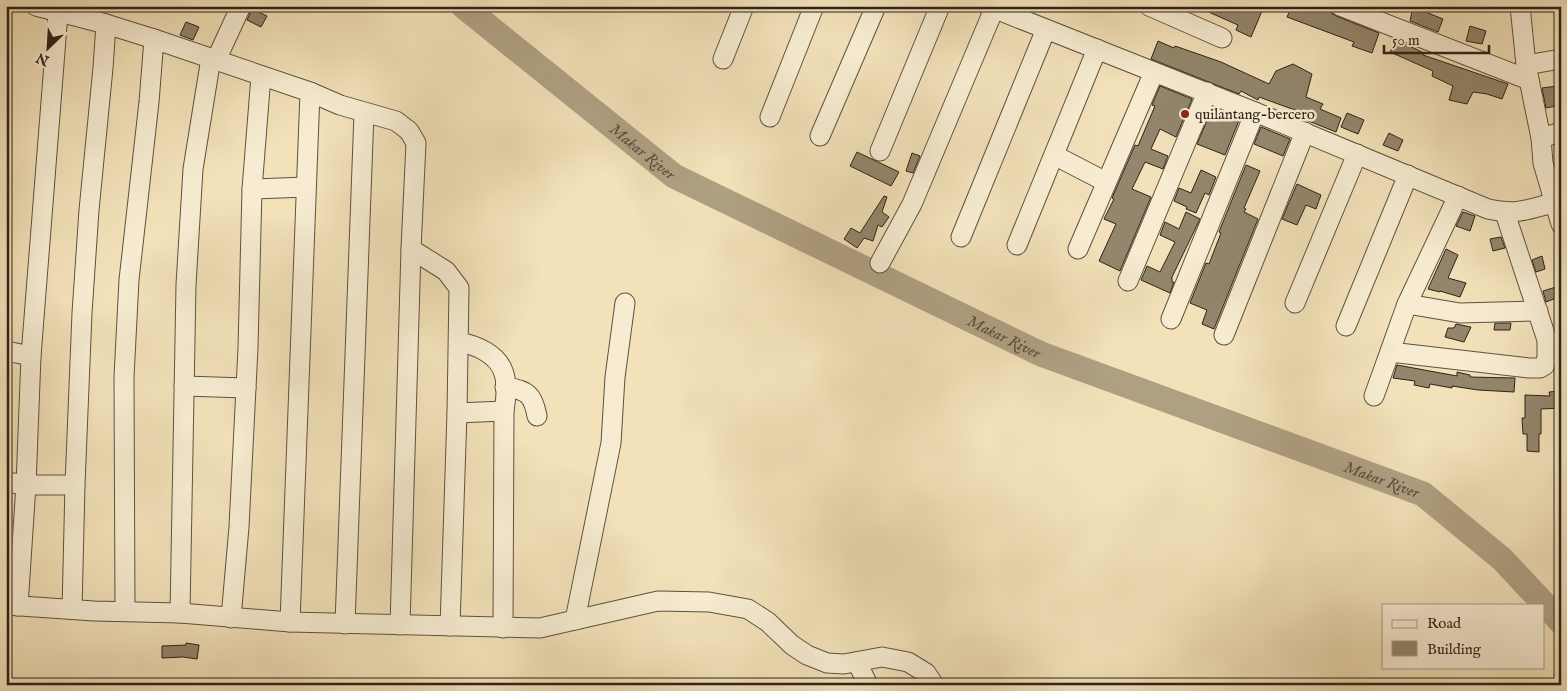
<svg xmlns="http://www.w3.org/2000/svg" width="1567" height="691" font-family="'IM FELL English',serif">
	<rect width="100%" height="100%" fill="#f2e1b9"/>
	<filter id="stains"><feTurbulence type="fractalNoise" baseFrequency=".004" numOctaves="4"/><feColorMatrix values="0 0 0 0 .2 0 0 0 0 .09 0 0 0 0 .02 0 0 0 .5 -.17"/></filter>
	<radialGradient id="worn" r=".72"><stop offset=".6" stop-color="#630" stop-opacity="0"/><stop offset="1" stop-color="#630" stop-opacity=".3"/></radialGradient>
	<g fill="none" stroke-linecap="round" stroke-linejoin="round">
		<path stroke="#afa082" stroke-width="25" id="s1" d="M463 6 674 176 1041 354 1423 494 1502 559 1561 622"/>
	</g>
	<g fill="#93866c" stroke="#2d2318">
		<path d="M1195 6H1251L1262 11 1251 37 1236 30 1238 25Z"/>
		<path d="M1292 6H1329L1331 13 1336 16 1379 33 1372 53 1352 46 1354 42 1287 17Z"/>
		<path d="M1413 7 1443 19 1438 32 1410 21Z"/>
		<path d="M252 9 267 16 261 27 247 20Z"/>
		<path d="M186 22 199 27 193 40 180 35Z"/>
		<path d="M1470 26 1486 31 1482 44 1466 41Z"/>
		<path d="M1397 40 1424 53 1423 55 1508 84 1502 99 1487 94 1473 92 1467 104 1449 100 1453 86 1432 76 1433 71 1390 52Z"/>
		<path d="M1158 41 1174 48 1175 46 1221 62 1269 84 1276 71 1293 64 1312 74 1306 97 1323 104 1320 109 1341 118 1336 132 1301 118 1303 113 1259 97 1258 100 1241 91 1239 94 1151 59Z"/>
		<path d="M1160 86 1192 99 1176 137 1160 129 1151 149 1168 156 1163 169 1145 162 1132 189 1151 197 1120 271 1099 261 1116 224 1104 219 1114 199 1112 198 1135 145 1138 146 1155 106 1152 105Z"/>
		<path d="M1558 86 1561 105 1546 108 1542 88Z"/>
		<path d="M1212 109 1224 116 1225 112 1240 118 1225 155 1197 144Z"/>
		<path d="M1347 113 1364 120 1358 134 1341 127Z"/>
		<path d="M1261 127 1290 139 1283 156 1254 144Z"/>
		<path d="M1389 133 1403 140 1398 151 1383 145Z"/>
		<path d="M857 152 899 172 891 186 850 166Z"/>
		<path d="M912 153 920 156 913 173 906 171Z"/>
		<path d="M1246 165 1260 171 1244 208 1246 209 1244 212 1258 219 1214 329 1202 324 1207 310 1190 303 1206 263 1209 264 1221 233 1219 232Z"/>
		<path d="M1201 170 1216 177 1209 195 1205 193 1196 213 1186 209 1187 207 1174 201 1179 188 1191 193Z"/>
		<path d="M1297 184 1321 195 1316 209 1306 205 1297 225 1282 219Z"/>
		<path d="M884 196 887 197 882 212 889 217 882 227 878 225 873 241 864 238 857 248 844 239 851 228 860 233Z"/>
		<path d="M1186 212 1200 219 1172 277V282H1174L1170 293 1141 280 1147 266 1160 272 1175 242 1160 235 1165 222 1179 229Z"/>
		<path d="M1463 212 1475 216 1470 231 1456 226Z"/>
		<path d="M1501 237 1505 248 1493 251 1490 239Z"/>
		<path d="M1446 249 1458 255 1448 278 1466 283 1460 297 1440 291V292L1428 289Z"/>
		<path d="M1542 256 1545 269 1536 272 1532 260Z"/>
		<path d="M1556 287 1559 297 1546 302 1543 291Z"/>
		<path d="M1495 323H1511L1510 330H1494Z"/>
		<path d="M1456 324 1471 327 1464 342 1445 337 1448 328H1454Z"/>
		<path d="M1397 365 1457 376V372L1470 375V377L1515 378 1514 392 1478 390 1452 386V388L1430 384 1429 388 1414 385 1415 381 1393 378Z"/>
		<path d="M1561 391V408L1541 409V434H1539V452L1527 451V434H1523L1522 418H1525V395L1550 396 1549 392Z"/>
		<path d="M186 643 199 645 197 659 183 657 162 658V646L186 645Z"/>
	</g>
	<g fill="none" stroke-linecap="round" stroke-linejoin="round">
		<g stroke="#5e5240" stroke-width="21">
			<g id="minor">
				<path d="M36 6 106 24 154 39 310 92 340 105 396 121 409 131 416 143 411 249 446 271 459 288 457 413 504 411 503 628"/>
				<path d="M988 6 1255 112 1488 209C1520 216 1530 208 1561 201"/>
				<path d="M1149 6 1222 38"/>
				<path d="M1340 6 1529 80"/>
				<path d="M1520 6 1526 65 1541 138 1543 163 1561 224"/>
				<path d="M723 59 744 6"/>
				<path d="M216 60 241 6"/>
				<path d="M1526 65 1561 59"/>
				<path d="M770 117 814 6"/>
				<path d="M820 136 876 6"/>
				<path d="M1541 138 1561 132"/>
				<path d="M880 151 940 6"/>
				<path d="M1054 155 1106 182"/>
				<path d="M252 189 306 187"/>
				<path d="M961 237 1046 29"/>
				<path d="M1017 245 1097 49"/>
				<path d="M1078 249 1154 72"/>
				<path d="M880 263 912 204 994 9"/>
				<path d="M1128 281 1207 92"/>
				<path d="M1295 303 1357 154"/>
				<path d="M1407 304 1460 313 1538 311"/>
				<path d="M1171 319 1255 112"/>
				<path d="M1346 326 1408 175"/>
				<path d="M1224 335 1305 132"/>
				<path d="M459 342C476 345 497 354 503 371 508 383 506 399 504 411"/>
				<path d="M6 351 31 356"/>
				<path d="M1390 352 1529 368H1540L1545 365 1547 357V340L1505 213"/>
				<path d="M184 386 246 388"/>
				<path d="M505 387C527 390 533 394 537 416"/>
				<path d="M1374 396 1407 304 1458 196"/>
				<path d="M6 482 26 485H75"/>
				<path d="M6 605 94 611 180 613 290 622 540 628 658 601 709 602 748 609 768 622 792 645 807 655 827 663 844 664 882 657 908 662 926 673 934 685"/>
				<path d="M18 606 26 485 31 356 58 13"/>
				<path d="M72 609 75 485 82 313 89 210 103 68 106 24"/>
				<path d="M125 610 124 377 129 280 149 102 154 39"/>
				<path d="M180 613 186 285 193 169 211 58"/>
				<path d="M231 618 239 527 248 348 252 189 261 76"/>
				<path d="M575 620 611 443 615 377 625 303"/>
				<path d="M290 622 310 92"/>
				<path d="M345 624 364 113"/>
				<path d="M400 625 411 249"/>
				<path d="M450 626 457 413"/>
				<path d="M857 662 868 685"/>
			</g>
		</g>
		<use href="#minor" stroke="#f7ecd2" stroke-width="19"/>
	</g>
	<circle fill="#8f2418" stroke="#f7ecd2" stroke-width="2" cx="1185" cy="114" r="5"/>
	<g text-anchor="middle" stroke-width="5" stroke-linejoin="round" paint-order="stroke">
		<g font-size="15" fill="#2d2318" stroke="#f7ecd2" text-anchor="start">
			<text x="1195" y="119">quilantang-bercero</text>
		</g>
		<g font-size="16" font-style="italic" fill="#5a4f3d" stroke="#f7ecd2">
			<text dy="6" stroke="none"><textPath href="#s1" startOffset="231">Makar River</textPath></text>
			<text dy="6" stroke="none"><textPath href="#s1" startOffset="638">Makar River</textPath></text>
			<text dy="6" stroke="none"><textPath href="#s1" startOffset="1042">Makar River</textPath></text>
		</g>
	</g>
	<rect width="1567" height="691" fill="none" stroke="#f2e1b9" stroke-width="25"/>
	<rect x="8" y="8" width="1552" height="676" fill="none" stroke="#2d2318" stroke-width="2.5"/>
	<rect x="12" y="12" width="1542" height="666" fill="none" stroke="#2d2318"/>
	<rect x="1382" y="604" width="162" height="65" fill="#f7ecd2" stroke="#a69c88"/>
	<rect x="1392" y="620" width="25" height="8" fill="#f7ecd2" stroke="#a69c88"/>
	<text x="1427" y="628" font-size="15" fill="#2d2318">Road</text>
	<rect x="1392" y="641" width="25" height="15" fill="#93866c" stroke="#a69c88"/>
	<text x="1427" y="654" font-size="15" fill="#2d2318">Building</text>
	<g transform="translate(48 48) rotate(205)" stroke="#f7ecd2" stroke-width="4" paint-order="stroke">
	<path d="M0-4L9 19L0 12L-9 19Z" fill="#2d2318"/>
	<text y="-8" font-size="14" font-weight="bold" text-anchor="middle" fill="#2d2318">N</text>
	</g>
	<path d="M1384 45v8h105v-8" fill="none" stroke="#2d2318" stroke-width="2.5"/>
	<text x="1392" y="45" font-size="15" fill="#2d2318" stroke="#f7ecd2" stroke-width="4" paint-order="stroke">50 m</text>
	<rect width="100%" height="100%" filter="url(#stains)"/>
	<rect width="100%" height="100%" fill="url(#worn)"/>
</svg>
